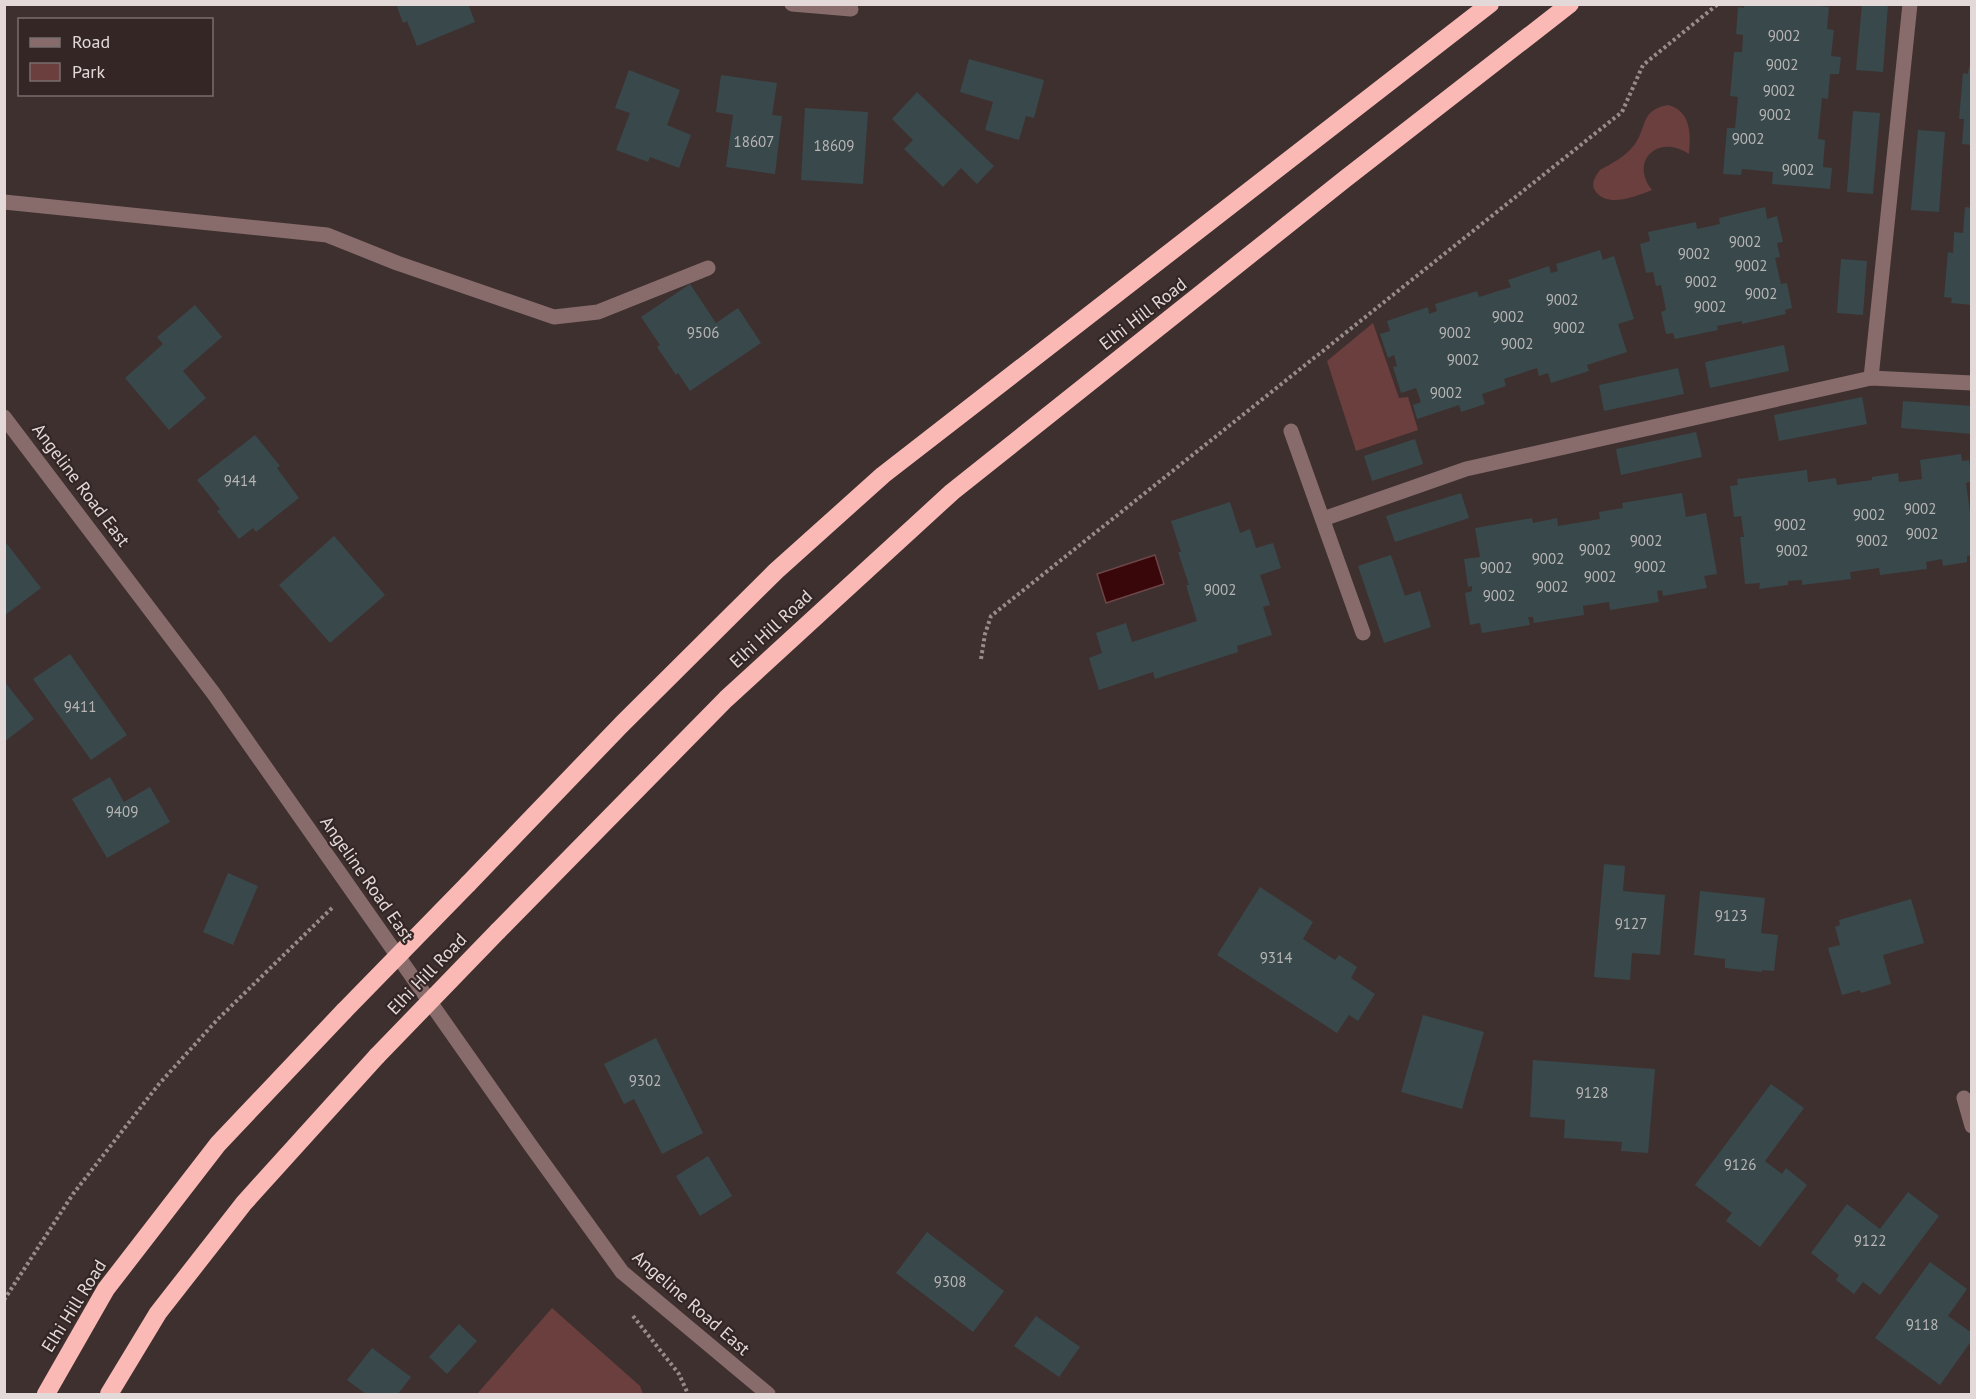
<svg xmlns="http://www.w3.org/2000/svg" width="1976" height="1399" font-family="'PT Sans',sans-serif">
	<rect width="100%" height="100%" fill="#3e302f"/>
	<g fill="#6b3f3e">
		<path d="M1668 105C1691 111 1691 134 1689 154 1658 133 1629 161 1652 190 1637 196 1608 208 1596 192 1590 185 1595 176 1600 170 1613 163 1626 156 1635 144 1647 127 1641 109 1668 105Z"/>
		<path d="M1373 323 1399 398 1408 397 1418 430 1356 451 1327 361Z"/>
		<path d="M552 1308 640 1386 643 1394H477Z"/>
	</g>
	<path fill="#39070a" stroke="#6c4648" stroke-width="1.5" d="M1155 555 1164 584 1106 603 1097 574Z"/>
	<g fill="#39484b">
		<path d="M396 4H468L475 22 417 46 407 21 403 23Z"/>
		<path d="M1744 4H1801L1829 7 1827 29 1834 30 1831 56 1841 57 1839 74H1830L1828 99 1822 98 1818 139 1825 140 1823 167 1832 168 1830 189 1772 184 1773 172 1742 169 1741 175 1723 174 1727 128H1735L1738 97 1730 96 1734 52H1742L1743 35 1736 34 1738 7 1744 8Z"/>
		<path d="M1862 4H1888L1883 72 1856 70Z"/>
		<path d="M969 59 1044 80 1034 118 1026 116 1019 140 985 130 993 102 960 92Z"/>
		<path d="M1969 67H1972V145L1962 144 1964 119H1959L1963 73 1968 74Z"/>
		<path d="M629 70 680 90 667 125 691 135 679 168 650 157 648 162 616 150 630 113 615 108Z"/>
		<path d="M721 75 777 83 772 115 782 116 775 174 726 167 733 115 716 112Z"/>
		<path d="M917 92 994 166 977 184 961 168 943 187 904 149 913 140 892 119Z"/>
		<path d="M805 108 868 112 863 184 801 180Z"/>
		<path d="M1853 111 1880 113 1873 194 1847 192Z"/>
		<path d="M1918 130 1945 132 1939 212 1911 210Z"/>
		<path d="M1765 207 1767 219 1777 216 1783 242 1777 243 1780 257 1775 258 1781 284 1787 283 1792 308 1785 310 1786 314 1742 324V321L1717 326 1718 330 1675 339 1673 333 1666 334 1661 312 1666 310 1661 285 1656 286 1653 272 1646 273 1640 244 1650 241 1648 232 1696 222 1697 229 1720 224 1719 218Z"/>
		<path d="M1965 207 1972 208V305L1951 303 1952 298 1944 297 1948 252 1953 253 1954 232 1963 233Z"/>
		<path d="M1600 250 1603 260 1614 256 1634 319 1618 324 1627 352 1587 365 1589 371 1551 383 1548 373 1539 376 1537 368 1504 379 1506 386 1482 394 1485 404 1461 412 1459 405 1417 419 1413 405 1421 402 1416 388 1401 393 1393 367 1397 366 1394 355 1388 358 1380 334 1390 331 1387 321 1428 307 1429 314 1437 311 1435 304 1477 291 1479 297 1511 287 1508 280 1549 266 1551 273 1558 271 1556 264Z"/>
		<path d="M1841 259 1867 261 1863 315 1837 313Z"/>
		<path d="M690 284 716 323 738 308 761 343 690 391 678 373 676 375 657 347 660 345 641 317Z"/>
		<path d="M195 305 222 337 183 371 206 398 169 430 125 378 163 344 157 337Z"/>
		<path d="M1784 345 1789 371 1710 388 1705 362Z"/>
		<path d="M1678 368 1684 394 1604 411 1599 385Z"/>
		<path d="M1862 397 1867 424 1779 441 1774 415Z"/>
		<path d="M1903 401 1972 406V434L1901 428Z"/>
		<path d="M1696 432 1702 457 1621 475 1616 449Z"/>
		<path d="M255 435 280 466 277 468 299 498 256 532 253 528 239 539 217 511 220 509 197 480Z"/>
		<path d="M1415 439 1423 464 1372 481 1364 456Z"/>
		<path d="M1961 454 1962 461 1969 460 1972 481 1966 483 1970 512H1972V555L1967 556V562L1943 566 1942 559 1926 562 1927 569 1880 575 1879 568 1850 572 1851 579 1802 585V580L1788 581V585L1759 589 1760 583 1745 584 1740 537H1744L1741 516 1734 517 1730 486 1738 485 1737 479 1807 470 1808 482 1836 478 1837 485 1872 480V477L1898 473 1899 482 1922 479 1920 460Z"/>
		<path d="M1461 493 1469 518 1395 542 1386 516Z"/>
		<path d="M1682 493 1686 517 1706 513 1717 574 1704 576 1707 588 1663 596 1662 590 1657 591 1659 602 1610 610 1609 602 1583 606 1584 615 1534 623 1533 617H1528L1530 625 1482 633 1480 623 1470 625 1465 593 1472 591V586L1468 587 1464 559 1480 557 1475 528 1532 518 1533 523 1557 518 1558 526 1600 519 1599 512 1623 508 1622 503Z"/>
		<path d="M1230 502 1240 533 1250 529 1256 548 1273 543 1281 568 1260 575 1270 605 1263 607 1272 635 1237 646 1238 652 1155 679 1153 672 1099 690 1089 658 1102 653 1096 633 1126 623 1132 642 1197 621 1186 585H1189L1178 552H1181L1171 521Z"/>
		<path d="M334 536 385 595 330 643 279 585Z"/>
		<path d="M7 544 41 588 4 616V545Z"/>
		<path d="M1391 555 1405 596 1420 591 1431 627 1384 643 1358 566Z"/>
		<path d="M70 654 127 735 91 760 33 679Z"/>
		<path d="M4 681 34 719 4 742Z"/>
		<path d="M110 777 124 802 150 787 170 822 107 858 72 799Z"/>
		<path d="M1604 864 1625 866 1623 891 1665 895 1660 955 1632 953 1630 980 1594 977Z"/>
		<path d="M228 873 258 886 233 945 203 932Z"/>
		<path d="M1260 887 1313 922 1303 939 1335 960 1339 955 1357 967 1351 978 1375 994 1358 1021 1349 1015 1337 1033 1217 955Z"/>
		<path d="M1700 891 1765 898 1761 933 1778 935 1774 971 1762 970V972L1725 968V959L1694 955Z"/>
		<path d="M1911 899 1924 943 1883 955 1891 984 1861 993 1860 990 1842 995 1828 948 1840 945 1835 927 1840 925 1839 920Z"/>
		<path d="M1423 1015 1484 1032 1462 1109 1401 1092Z"/>
		<path d="M656 1038 703 1133 662 1154 634 1099 624 1104 604 1064Z"/>
		<path d="M1533 1060 1655 1069 1648 1153 1621 1151 1622 1142 1564 1138 1565 1120 1530 1117Z"/>
		<path d="M1771 1084 1804 1108 1765 1161 1782 1174 1786 1168 1807 1185 1760 1247 1726 1221 1732 1213 1695 1185Z"/>
		<path d="M708 1156 732 1196 700 1216 676 1176Z"/>
		<path d="M1908 1192 1939 1216 1880 1295 1863 1282 1854 1294 1836 1280 1839 1275 1811 1253 1847 1204 1880 1229Z"/>
		<path d="M927 1232 1004 1291 973 1332 896 1273Z"/>
		<path d="M1930 1262 1967 1289 1948 1316 1972 1333V1340L1940 1385 1875 1338Z"/>
		<path d="M1036 1316 1080 1347 1059 1377 1014 1346Z"/>
		<path d="M459 1324 477 1341 447 1374 429 1357Z"/>
		<path d="M372 1348 411 1377 398 1394H366L347 1380Z"/>
	</g>
	<g fill="none" stroke-linecap="round" stroke-linejoin="round">
		<g stroke="#988c8b" stroke-width="4" stroke-dasharray="3 3" stroke-linecap="butt">
			<path d="M981 659 985 634 991 616 1622 112 1643 65 1718 4"/>
			<path d="M4 1300 73 1194 159 1084 217 1020 334 906"/>
			<path d="M633 1316 679 1374 688 1394"/>
		</g>
		<g stroke="#886c6b" stroke-width="15">
			<path d="M792 4 851 9"/>
			<path d="M4 202 327 235 397 263 554 317 598 312 708 268"/>
			<path d="M1871 378 1910 4"/>
			<path d="M4 417 214 694 531 1146 622 1272 768 1394"/>
			<path d="M1291 431 1363 633"/>
			<path d="M1323 519 1466 469 1871 378 1972 383"/>
			<path d="M1964 1098 1972 1126"/>
		</g>
		<g stroke="#fbb9b5" stroke-width="18">
			<path d="M468 884 622 724 776 571 883 475 1490 4"/>
			<path d="M498 931 726 699 952 492 1345 179 1570 4"/>
			<path d="M46 1394 106 1289 218 1144 344 1011"/>
			<path d="M109 1394 158 1313 244 1203 377 1056"/>
		</g>
		<g stroke="#fbb9b5" stroke-width="18">
			<path d="M344 1011 468 884"/>
			<path d="M377 1056 498 931"/>
		</g>
	</g>
	<g text-anchor="middle" stroke-width="4.5" stroke-linejoin="round" paint-order="stroke">
		<g font-size="15" fill="#b8b5b5">
			<text x="1784" y="41">9002</text>
			<text x="1782" y="70">9002</text>
			<text x="1779" y="96">9002</text>
			<text x="1775" y="120">9002</text>
			<text x="1748" y="144">9002</text>
			<text x="754" y="147">18607</text>
			<text x="834" y="151">18609</text>
			<text x="1798" y="175">9002</text>
			<text x="1745" y="247">9002</text>
			<text x="1694" y="259">9002</text>
			<text x="1751" y="271">9002</text>
			<text x="1701" y="287">9002</text>
			<text x="1761" y="299">9002</text>
			<text x="1562" y="305">9002</text>
			<text x="1710" y="312">9002</text>
			<text x="1508" y="322">9002</text>
			<text x="1569" y="333">9002</text>
			<text x="703" y="338">9506</text>
			<text x="1455" y="338">9002</text>
			<text x="1517" y="349">9002</text>
			<text x="1463" y="365">9002</text>
			<text x="1446" y="398">9002</text>
			<text x="240" y="486">9414</text>
			<text x="1920" y="514">9002</text>
			<text x="1869" y="520">9002</text>
			<text x="1790" y="530">9002</text>
			<text x="1922" y="539">9002</text>
			<text x="1646" y="546">9002</text>
			<text x="1872" y="546">9002</text>
			<text x="1595" y="555">9002</text>
			<text x="1792" y="556">9002</text>
			<text x="1548" y="564">9002</text>
			<text x="1650" y="572">9002</text>
			<text x="1496" y="573">9002</text>
			<text x="1600" y="582">9002</text>
			<text x="1552" y="592">9002</text>
			<text x="1220" y="595">9002</text>
			<text x="1499" y="601">9002</text>
			<text x="80" y="712">9411</text>
			<text x="122" y="817">9409</text>
			<text x="1731" y="921">9123</text>
			<text x="1631" y="929">9127</text>
			<text x="1276" y="963">9314</text>
			<text x="645" y="1086">9302</text>
			<text x="1592" y="1098">9128</text>
			<text x="1740" y="1170">9126</text>
			<text x="1870" y="1246">9122</text>
			<text x="950" y="1287">9308</text>
			<text x="1922" y="1330">9118</text>
		</g>
		<g font-size="18" fill="#e2d9d8" stroke="#332625">
			<text transform="translate(1143 314) rotate(-38)" y="6">Elhi Hill Road</text>
			<text transform="translate(81 485) rotate(53)" y="6">Angeline Road East</text>
			<text transform="translate(771 629) rotate(-43)" y="6">Elhi Hill Road</text>
			<text transform="translate(367 879) rotate(55)" y="6">Angeline Road East</text>
			<text transform="translate(427 974) rotate(-46)" y="6">Elhi Hill Road</text>
			<text transform="translate(691 1303) rotate(41)" y="6">Angeline Road East</text>
			<text transform="translate(74 1306) rotate(-58)" y="6">Elhi Hill Road</text>
		</g>
	</g>
	<rect width="1976" height="1399" fill="none" stroke="#e2d9d8" stroke-width="12"/>
	<rect x="18" y="18" width="195" height="78" fill="#332625" stroke="#796e6d" stroke-width="1.5"/>
	<rect x="30" y="38" width="30" height="9" fill="#886c6b" stroke="#796e6d" stroke-width="1.5"/>
	<text x="72" y="48" font-size="18" fill="#e2d9d8">Road</text>
	<rect x="30" y="63" width="30" height="18" fill="#6b3f3e" stroke="#796e6d" stroke-width="1.5"/>
	<text x="72" y="78" font-size="18" fill="#e2d9d8">Park</text>
</svg>
